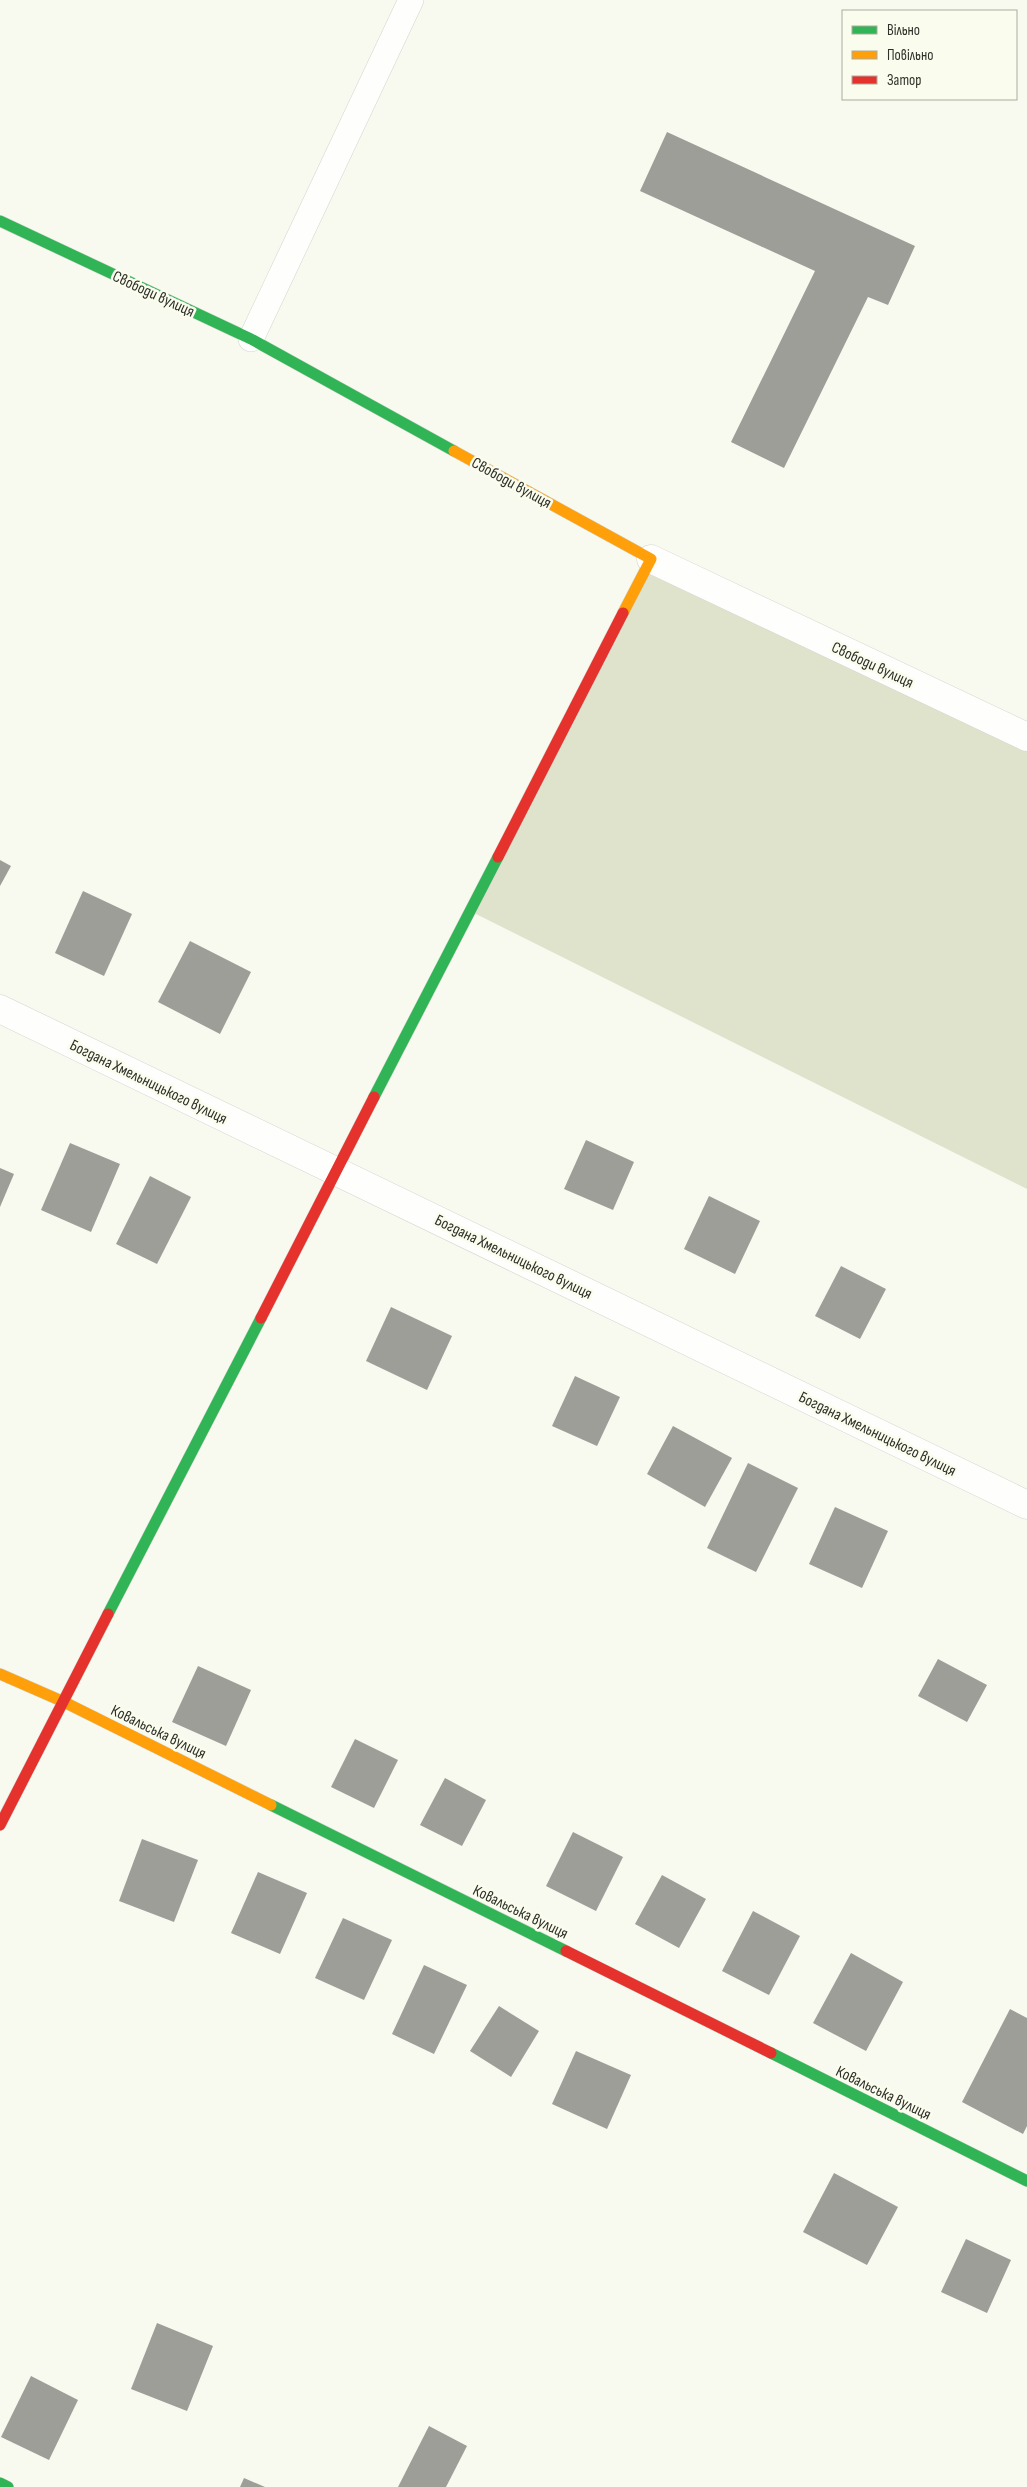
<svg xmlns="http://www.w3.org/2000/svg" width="1027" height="2487" font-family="'Sofia Sans Condensed',sans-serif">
	<rect width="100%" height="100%" fill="#f8faf0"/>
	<path fill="#dfe3cb" d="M651 559 1027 737V1189L470 911Z"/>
	<g fill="#9d9e97">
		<path d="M667 132 915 246 888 305 868 297 784 468 731 442 815 271 640 191Z"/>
		<path d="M0 860 11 866 0 886Z"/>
		<path d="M83 891 132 914 104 976 55 953Z"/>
		<path d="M190 941 251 972 220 1034 158 1002Z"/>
		<path d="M586 1140 634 1162 613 1210 564 1189Z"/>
		<path d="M70 1143 120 1164 91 1232 41 1210Z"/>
		<path d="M0 1168 14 1174 0 1207Z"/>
		<path d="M150 1176 191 1197 157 1264 116 1244Z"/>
		<path d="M709 1196 760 1221 735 1274 684 1249Z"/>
		<path d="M841 1266 886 1289 860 1339 815 1316Z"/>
		<path d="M391 1307 452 1336 427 1390 366 1361Z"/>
		<path d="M575 1376 620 1397 597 1446 552 1426Z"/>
		<path d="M673 1426 732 1458 705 1507 647 1474Z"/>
		<path d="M748 1463 798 1488 756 1572 707 1548Z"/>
		<path d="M835 1507 888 1531 862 1588 809 1564Z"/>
		<path d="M938 1659 987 1685 967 1722 918 1696Z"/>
		<path d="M198 1666 251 1690 226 1746 172 1722Z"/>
		<path d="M355 1739 398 1760 374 1808 331 1787Z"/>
		<path d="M445 1778 486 1800 462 1846 420 1825Z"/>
		<path d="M573 1832 623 1857 596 1911 546 1886Z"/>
		<path d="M142 1839 198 1860 174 1922 119 1901Z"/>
		<path d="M258 1872 307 1893 280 1954 231 1933Z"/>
		<path d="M662 1875 706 1899 679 1948 635 1924Z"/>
		<path d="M753 1911 800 1936 769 1995 722 1971Z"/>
		<path d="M343 1918 392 1940 364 2000 315 1978Z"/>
		<path d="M851 1953 903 1982 866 2051 813 2023Z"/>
		<path d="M424 1965 467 1985 434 2054 392 2034Z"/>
		<path d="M499 2006 539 2031 511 2077 470 2051Z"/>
		<path d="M1010 2009 1027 2018V2126L1023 2134 962 2102Z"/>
		<path d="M576 2051 631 2075 607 2129 552 2104Z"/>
		<path d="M834 2173 898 2207 867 2265 803 2232Z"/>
		<path d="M966 2239 1011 2260 987 2313 941 2292Z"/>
		<path d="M157 2323 213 2346 187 2411 131 2389Z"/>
		<path d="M31 2376 78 2400 49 2460 1 2437Z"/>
		<path d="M429 2426 467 2446 446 2487H398Z"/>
		<path d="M244 2478 265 2487H240Z"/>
	</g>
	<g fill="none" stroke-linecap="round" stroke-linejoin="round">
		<g stroke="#d3d5ce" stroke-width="26">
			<path id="lane" d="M251 339 411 0"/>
		</g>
		<g stroke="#d3d5ce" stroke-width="29">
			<g id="street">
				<path d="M651 559 1027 737"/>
				<path d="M0 1009 1027 1505"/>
			</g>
		</g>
		<g stroke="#d3d5ce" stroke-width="12">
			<g id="fast">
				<path d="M0 221 251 339 454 451"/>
				<path d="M374 1097 498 857"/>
				<path d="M108 1614 261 1318"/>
				<path d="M271 1805 566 1951"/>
				<path d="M771 2053 1027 2181"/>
				<path d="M0 2483 8 2487"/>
			</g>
		</g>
		<g stroke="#d3d5ce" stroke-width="12">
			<g id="slow">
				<path d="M454 451 651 559 623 613"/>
				<path d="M0 1674 64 1702 271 1805"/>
			</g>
		</g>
		<g stroke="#d3d5ce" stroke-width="12">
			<g id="jam">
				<path d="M498 857 623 613"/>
				<path d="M261 1318 374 1097"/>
				<path d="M0 1825 108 1614"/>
				<path d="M566 1951 771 2053"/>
			</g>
		</g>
		<use href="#lane" stroke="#fefefd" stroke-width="25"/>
		<use href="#street" stroke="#fefefd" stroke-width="28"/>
		<use href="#fast" stroke="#30b455" stroke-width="11"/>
		<use href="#slow" stroke="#ff9f0a" stroke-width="11"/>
		<use href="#jam" stroke="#e5322d" stroke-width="11"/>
	</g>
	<g text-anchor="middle" stroke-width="5" stroke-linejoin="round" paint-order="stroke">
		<g font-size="16" fill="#2f302a" stroke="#fafded">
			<text transform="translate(154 293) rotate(25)" y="6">Свободи вулиця</text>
			<text transform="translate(512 482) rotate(29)" y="6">Свободи вулиця</text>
			<text transform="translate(873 664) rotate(25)" y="6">Свободи вулиця</text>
			<text transform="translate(149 1081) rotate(26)" y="6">Богдана Хмельницького вулиця</text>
			<text transform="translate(514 1256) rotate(26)" y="6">Богдана Хмельницького вулиця</text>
			<text transform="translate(878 1433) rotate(26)" y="6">Богдана Хмельницького вулиця</text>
			<text transform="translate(159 1731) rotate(26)" y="6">Ковальська вулиця</text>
			<text transform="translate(521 1911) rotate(26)" y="6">Ковальська вулиця</text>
			<text transform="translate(884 2092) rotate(26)" y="6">Ковальська вулиця</text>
		</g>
	</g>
	<rect x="842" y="10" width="175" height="90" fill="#fafded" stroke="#a9ab9f"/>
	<rect x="852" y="26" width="25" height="8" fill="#30b455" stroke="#a9ab9f"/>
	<text x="887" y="35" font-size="15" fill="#2f302a">Вільно</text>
	<rect x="852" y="51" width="25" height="8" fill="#ff9f0a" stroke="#a9ab9f"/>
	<text x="887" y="60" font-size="15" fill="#2f302a">Повільно</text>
	<rect x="852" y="76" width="25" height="8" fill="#e5322d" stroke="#a9ab9f"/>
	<text x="887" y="85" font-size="15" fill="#2f302a">Затор</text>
</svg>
